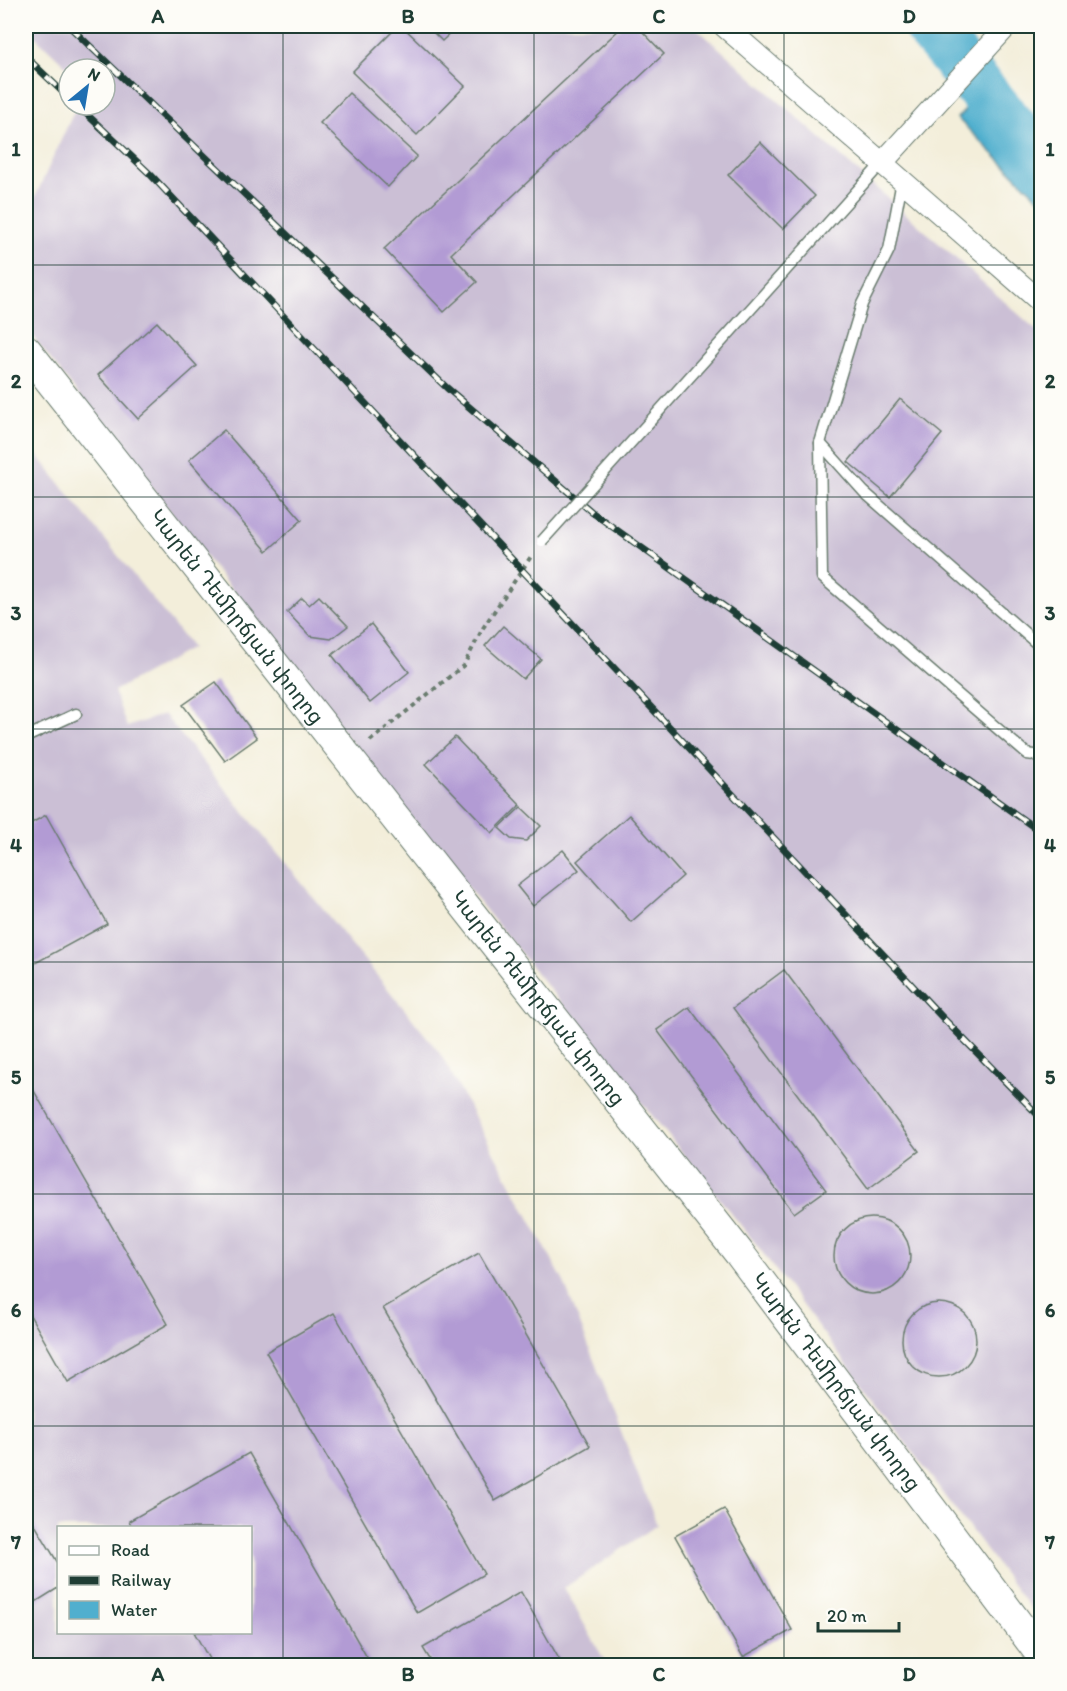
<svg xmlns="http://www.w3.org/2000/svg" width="1067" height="1691" font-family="Itim,'Noto Sans Armenian',sans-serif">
	<rect width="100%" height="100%" fill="#fdfcf7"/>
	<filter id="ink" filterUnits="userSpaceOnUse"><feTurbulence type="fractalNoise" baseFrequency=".0167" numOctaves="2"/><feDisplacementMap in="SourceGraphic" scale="12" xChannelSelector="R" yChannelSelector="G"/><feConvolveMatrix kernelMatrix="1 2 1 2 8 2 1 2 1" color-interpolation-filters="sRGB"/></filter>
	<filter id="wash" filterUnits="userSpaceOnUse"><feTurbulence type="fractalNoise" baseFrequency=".008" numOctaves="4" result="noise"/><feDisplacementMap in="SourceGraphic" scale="24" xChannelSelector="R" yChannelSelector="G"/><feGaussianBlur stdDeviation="1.35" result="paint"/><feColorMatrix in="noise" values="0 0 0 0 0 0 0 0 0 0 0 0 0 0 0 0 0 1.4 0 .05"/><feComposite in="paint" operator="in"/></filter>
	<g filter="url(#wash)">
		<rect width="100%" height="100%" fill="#f3eeda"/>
		<g fill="#cbbfd5" fill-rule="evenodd">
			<path d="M26 26H694L1041 334V1623L756 1244 396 799 26 328V217L77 105H105V69H69L26 28Z"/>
			<path d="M26 441 192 648 114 691 127 727 164 714 440 1053 564 1282 657 1525 564 1588 607 1665H26ZM58 1528H250V1632H58Z"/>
		</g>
		<path fill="#50afce" stroke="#387681" stroke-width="1.5" d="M996 80 1032 125 1041 140V201L957 118Z"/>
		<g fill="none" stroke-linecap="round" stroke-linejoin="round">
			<path stroke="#50afce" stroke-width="50" d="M928 26 1042 163"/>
		</g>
		<g id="blocks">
			<g fill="#b29bd4">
				<path d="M398 26H402L465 86 417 135 352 72Z"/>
				<path d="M427 26H458L442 41Z"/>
				<path d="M623 26H637L664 54 451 254 477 282 444 312 384 249Z"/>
				<path d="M349 93 417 156 388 187 320 123Z"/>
				<path d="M760 142 815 196 783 229 728 175Z"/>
				<path d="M157 322 197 366 138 419 98 375Z"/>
				<path d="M900 399 942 434 890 497 848 462Z"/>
				<path d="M224 430 302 520 267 551 189 460Z"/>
				<path d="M319 596 348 626 331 639 310 636 287 612 302 598 309 605Z"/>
				<path d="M371 624 409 672 370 703 332 655Z"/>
				<path d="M503 626 541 659 523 679 485 646Z"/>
				<path d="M216 682 257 738 225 761 183 705Z"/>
				<path d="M455 737 520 805 492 833 426 764Z"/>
				<path d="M521 807 541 826 526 841 511 839 499 828Z"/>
				<path d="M46 815 107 924 28 967 26 962V826Z"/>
				<path d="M629 815 683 876 631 922 577 861Z"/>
				<path d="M563 850 579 870 533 906 517 886Z"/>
				<path d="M784 970 919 1151 868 1189 733 1008Z"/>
				<path d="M689 1007 826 1190 794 1213 657 1030Z"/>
				<path d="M26 1077 168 1324 68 1382 26 1308Z"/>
				<circle cx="872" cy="1256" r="38"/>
				<path d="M479 1253 590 1446 495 1501 383 1308Z"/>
				<circle cx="939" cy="1340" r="37"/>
				<path d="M334 1313 484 1574 417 1613 266 1352Z"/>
				<path d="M249 1453 372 1666H213L194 1632H250V1528H133L129 1521Z"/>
				<path d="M724 1509 792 1630 743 1657 675 1536Z"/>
				<path d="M26 1510 58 1563V1588L26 1608Z"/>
				<path d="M521 1592 563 1666H434L423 1648Z"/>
			</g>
		</g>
	</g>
	<g filter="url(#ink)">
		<use href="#blocks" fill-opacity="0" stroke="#697b6e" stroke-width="1.5"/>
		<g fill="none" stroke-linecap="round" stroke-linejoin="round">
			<g stroke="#697b6e" stroke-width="13">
				<g id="service">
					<path d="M902 181 889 250 862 304 820 443 822 577 1027 754 1042 756"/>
					<path d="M820 443 864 492 1042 648"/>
					<path d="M625 449 882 163"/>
					<path d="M26 737 76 714"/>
				</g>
			</g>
			<g stroke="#697b6e" stroke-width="23">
				<g id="minor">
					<path d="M724 26 882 163"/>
					<path d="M1007 26 882 163 1042 303"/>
				</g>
			</g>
			<g stroke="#697b6e" stroke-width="32">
				<g id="secondary">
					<path id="s1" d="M26 350 739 1253 1042 1656"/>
				</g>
			</g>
			<path stroke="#697b6e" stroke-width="4" stroke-dasharray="4.5 4.5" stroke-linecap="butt" d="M370 741 464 665 483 628 532 555"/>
			<use href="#service" stroke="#fff" stroke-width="10"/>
			<use href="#minor" stroke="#fff" stroke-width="21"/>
			<use href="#secondary" stroke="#fff" stroke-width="30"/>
			<g stroke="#1f3d34" stroke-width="7">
				<g id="rail">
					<path d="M69 26 447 388 593 513 1042 833"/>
					<path d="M26 57 69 98"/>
					<path d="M77 105 150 174 941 1016 1042 1119"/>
				</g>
			</g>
			<use href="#rail" stroke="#fdfcf7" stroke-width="4.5" stroke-dasharray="14" stroke-linecap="butt"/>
			<g stroke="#697b6e" stroke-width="13" stroke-linecap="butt">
				<path id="service-bridge" d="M542 541 625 449"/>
			</g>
			<use href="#service-bridge" stroke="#fff" stroke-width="10"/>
		</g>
	</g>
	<path fill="none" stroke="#1f3d34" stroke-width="1.5" stroke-opacity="0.55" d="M283 26V1666M534 26V1666M784 26V1666M26 265H1042M26 497H1042M26 729H1042M26 962H1042M26 1194H1042M26 1426H1042"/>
	<g text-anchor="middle" stroke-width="5" stroke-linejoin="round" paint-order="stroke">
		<g font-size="21" fill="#1f3d34" stroke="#fdfcf7">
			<text dy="7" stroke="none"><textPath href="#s1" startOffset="340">Կարեն Դեմիրճյան փողոց</textPath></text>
			<text dy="7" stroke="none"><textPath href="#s1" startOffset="826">Կարեն Դեմիրճյան փողոց</textPath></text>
			<text dy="7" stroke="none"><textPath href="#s1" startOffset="1312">Կարեն Դեմիրճյան փողոց</textPath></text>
		</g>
	</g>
	<rect width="1067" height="1691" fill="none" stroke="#fdfcf7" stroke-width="66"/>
	<rect x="57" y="1526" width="195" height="108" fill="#fdfcf7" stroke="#a4b0a9" stroke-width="1.5"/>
	<rect x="69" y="1546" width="30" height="9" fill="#ffffff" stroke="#a4b0a9" stroke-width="1.5"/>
	<text x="111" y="1556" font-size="18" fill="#1f3d34">Road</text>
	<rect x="69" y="1576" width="30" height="9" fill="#1f3d34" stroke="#a4b0a9" stroke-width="1.5"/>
	<text x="111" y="1586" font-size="18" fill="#1f3d34">Railway</text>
	<rect x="69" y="1601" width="30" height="18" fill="#50afce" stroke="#a4b0a9" stroke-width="1.5"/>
	<text x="111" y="1616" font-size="18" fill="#1f3d34">Water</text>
	<g transform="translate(87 87) rotate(30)"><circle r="28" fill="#fdfcf7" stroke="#a4b0a9" stroke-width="1.5"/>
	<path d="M0-4.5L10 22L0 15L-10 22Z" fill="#1f6fb2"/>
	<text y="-9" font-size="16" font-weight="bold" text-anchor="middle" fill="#1f3d34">N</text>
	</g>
	<path d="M818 1622v9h81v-9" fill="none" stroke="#1f3d34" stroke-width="3"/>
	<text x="827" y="1622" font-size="18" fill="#1f3d34" stroke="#fdfcf7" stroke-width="4.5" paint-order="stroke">20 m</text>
	<rect x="33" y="33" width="1001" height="1625" fill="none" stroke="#1f3d34" stroke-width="2"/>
	<g font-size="20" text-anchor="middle" font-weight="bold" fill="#1f3d34">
		<text x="158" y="23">A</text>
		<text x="408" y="23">B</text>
		<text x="659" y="23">C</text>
		<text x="909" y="23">D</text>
		<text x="16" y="156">1</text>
		<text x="1050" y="156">1</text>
		<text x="16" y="388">2</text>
		<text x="1050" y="388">2</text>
		<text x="16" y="620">3</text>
		<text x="1050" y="620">3</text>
		<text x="16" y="852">4</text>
		<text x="1050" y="852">4</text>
		<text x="16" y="1084">5</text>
		<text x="1050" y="1084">5</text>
		<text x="16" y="1317">6</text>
		<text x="1050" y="1317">6</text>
		<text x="16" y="1549">7</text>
		<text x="1050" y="1549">7</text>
		<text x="158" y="1681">A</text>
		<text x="408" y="1681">B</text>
		<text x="659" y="1681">C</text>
		<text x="909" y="1681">D</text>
	</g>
</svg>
